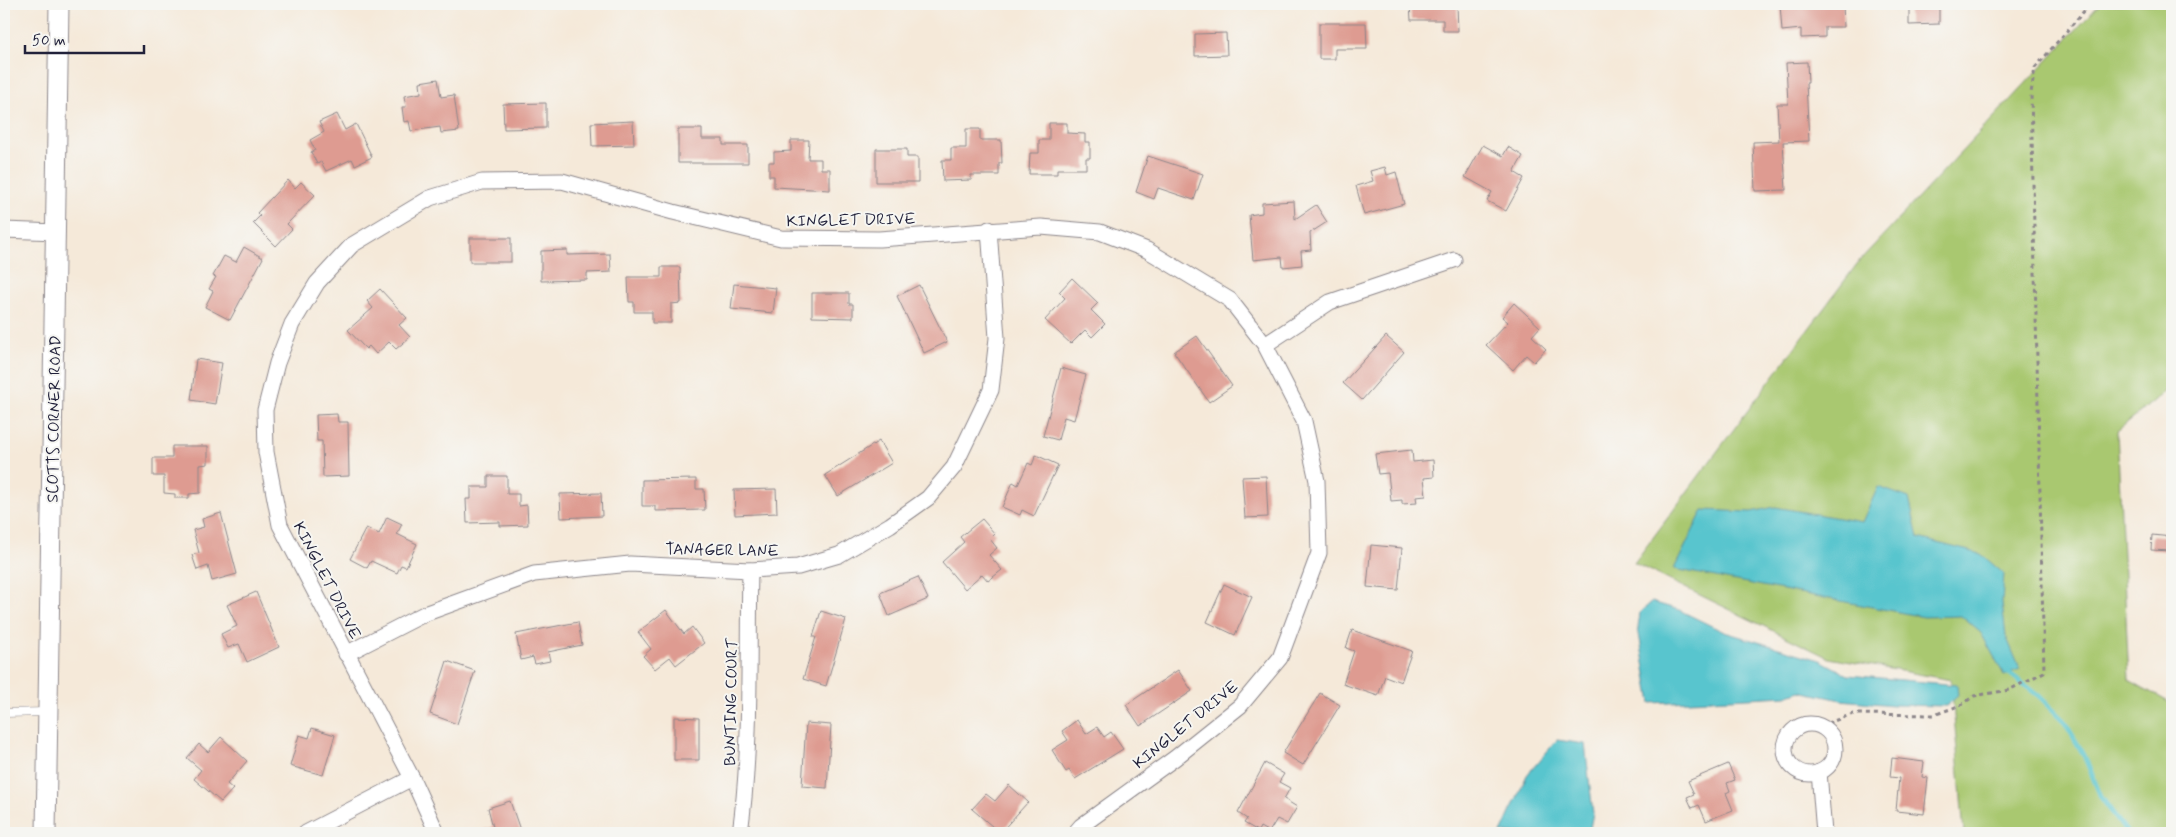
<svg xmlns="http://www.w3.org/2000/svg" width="2176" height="837" font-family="Mynerve,sans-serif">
	<rect width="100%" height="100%" fill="#f6f6f2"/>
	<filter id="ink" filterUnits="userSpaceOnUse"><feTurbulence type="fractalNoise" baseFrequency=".02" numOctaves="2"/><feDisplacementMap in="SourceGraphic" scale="10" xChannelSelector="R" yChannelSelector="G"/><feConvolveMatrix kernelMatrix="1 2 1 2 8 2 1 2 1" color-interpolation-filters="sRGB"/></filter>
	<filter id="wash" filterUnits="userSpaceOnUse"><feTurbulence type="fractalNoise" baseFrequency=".0096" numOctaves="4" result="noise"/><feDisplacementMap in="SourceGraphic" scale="20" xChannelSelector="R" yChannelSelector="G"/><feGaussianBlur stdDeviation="1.12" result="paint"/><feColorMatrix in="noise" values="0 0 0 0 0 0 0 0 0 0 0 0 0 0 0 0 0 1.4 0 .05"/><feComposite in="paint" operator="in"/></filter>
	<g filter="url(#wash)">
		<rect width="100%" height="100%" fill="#f5e9d9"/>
		<path fill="#a9c870" stroke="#667556" d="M2100 4H2172V386L2117 431 2129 680 2172 704V833H1964L1951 680 1829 658 1634 563 1860 260Z"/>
		<g fill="#58c5ce" stroke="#3d7484">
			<path d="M1878 487 1909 498 1918 538 1981 554 2004 574 2002 603 2006 636 2020 669 2004 675 1981 633 1961 616 1924 617 1674 569 1703 510 1751 512 1775 507 1862 522Z"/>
			<path d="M1652 602 1679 610 1724 632 1820 660 1848 675 1957 685 1958 696 1946 706 1893 705 1841 700 1800 691 1786 696 1651 703 1638 628 1640 612Z"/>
			<path d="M1557 740 1585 744 1593 813 1589 833H1501L1527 775Z"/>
		</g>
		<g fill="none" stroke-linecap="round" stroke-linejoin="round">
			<path stroke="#58c5ce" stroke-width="5" d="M2009 673 2039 696 2064 721 2084 755 2101 797 2127 833"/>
		</g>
		<g id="blocks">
			<g fill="#de9b91">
				<path d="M1410 4H1457L1458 31H1443V20H1411Z"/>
				<path d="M1780 4H1843L1844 27H1825V37L1801 38V29L1782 31Z"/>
				<path d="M1939 7V24L1909 25V8Z"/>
				<path d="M1319 23H1366L1367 49H1335V59H1319Z"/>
				<path d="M1226 33 1227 55 1195 56V34Z"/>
				<path d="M1807 62 1808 83H1806L1809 141 1783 142 1786 190 1755 191 1753 142 1779 141 1777 104H1788L1786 63Z"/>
				<path d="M438 79 441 97 454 95 459 131 441 133 440 127 411 131 409 121 404 122 402 107H406L404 96 421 93 420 82Z"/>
				<path d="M546 103V128L504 129 503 104Z"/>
				<path d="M337 114 345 130 356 124 372 157 355 165 352 159 326 171 321 162 317 164 311 152 315 150 310 140 324 132 319 122Z"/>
				<path d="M633 121 634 145 592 146 591 123Z"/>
				<path d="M1049 123H1067V133L1085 134V142H1090V158H1086V169H1057V174H1029L1030 153H1039V140H1049Z"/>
				<path d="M678 129H702V139H723V145H748V163H678Z"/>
				<path d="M966 129H980V140H1001L1002 163H999V175H971V180L943 181 942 160H951V148H966Z"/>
				<path d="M791 140H809L808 159H821V169H830V190L774 187V176H769V162H774V152L791 151Z"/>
				<path d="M1483 145 1503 156 1508 147 1523 156 1514 172 1524 178 1506 211 1487 201 1492 192 1465 177Z"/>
				<path d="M876 149H907V157H918V182H876Z"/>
				<path d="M1148 156 1203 174 1194 200 1158 188 1154 199 1136 192Z"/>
				<path d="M1385 167 1387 175 1396 172 1404 204 1364 215 1356 186 1373 181 1370 171Z"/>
				<path d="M288 180 295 188 301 182 315 195 287 224 292 229 276 246 253 223 260 216 257 213Z"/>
				<path d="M1294 201 1295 219 1316 205 1327 222 1310 233 1311 250 1301 251 1302 265 1283 267 1282 257 1253 260 1249 215 1262 213V203Z"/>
				<rect x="470" y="238" width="41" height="24"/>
				<path d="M244 247 263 258 230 320 205 307 213 291 209 289 216 277 213 276 224 256 236 262Z"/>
				<path d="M567 250V255L610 254 611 272 587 273V280L541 281V251Z"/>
				<path d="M661 267H680L681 303 671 304V323H652V312H634V302H629L628 277H661Z"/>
				<path d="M1072 278 1098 303 1091 310 1105 324 1092 337 1085 330 1071 344 1045 320 1065 298 1059 292Z"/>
				<path d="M734 284 776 288 773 313 731 309Z"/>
				<path d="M919 285 947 342 924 353 897 296Z"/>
				<path d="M380 289 407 318 399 325 410 337 396 349 389 342 376 354 369 346 366 349 348 330 373 308 367 301Z"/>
				<path d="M812 293H849V304H853V318L812 317Z"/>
				<path d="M1514 303 1540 327 1532 336 1546 349 1534 362 1526 355 1513 370 1486 345 1508 322 1502 317Z"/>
				<path d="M1197 336 1232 386 1209 402 1174 352Z"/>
				<path d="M1386 336 1404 352 1362 400 1343 383Z"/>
				<path d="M196 359 222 363 215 404 191 400Z"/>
				<path d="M1061 368 1086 375 1074 420 1064 417 1058 440 1043 436Z"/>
				<path d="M337 414 338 422H348L349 476 323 477 322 441H317L316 415Z"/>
				<path d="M879 441 892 463 838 496 825 475Z"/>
				<path d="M172 446H208V464L200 465V493L189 494V498H175V494L164 493V476H153V458H172Z"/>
				<path d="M1412 450 1413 462 1433 460 1434 477 1424 478 1426 496 1416 497 1417 503 1402 504V500L1391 501 1388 473 1378 474 1375 454Z"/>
				<path d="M1036 455 1058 465 1034 516 1022 510 1020 515 1002 507 1013 482 1018 485 1028 463 1032 465Z"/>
				<path d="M488 476H507V494H519V506L527 505 528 525 500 526V522L467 523 466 499H471V487H488Z"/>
				<path d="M1266 476 1268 517 1245 518 1242 477Z"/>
				<path d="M696 479V489H704L705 510 655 511V506H642V480Z"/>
				<path d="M776 489 777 513 735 515 734 490Z"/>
				<path d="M601 493 602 516 561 518 560 494Z"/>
				<path d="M221 513 237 574 212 581 208 566 197 570 192 555 199 553 193 530 204 527 202 519Z"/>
				<path d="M387 517 402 524 397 534 417 544 406 567 401 565 397 573 371 561 367 568 350 559 366 528 379 534Z"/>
				<path d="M982 519 995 534 990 539 997 548 989 555 1002 570 988 581 982 574 965 589 942 562 964 542 960 537Z"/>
				<path d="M2152 535 2172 537V551L2151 550Z"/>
				<path d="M1371 545 1402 548 1398 590 1367 587Z"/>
				<path d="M918 577 928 599 889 616 880 593Z"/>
				<path d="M1224 584 1252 597 1235 635 1207 622Z"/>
				<path d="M256 592 279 647 247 662 239 644 228 648 221 634 237 626 227 605Z"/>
				<path d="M666 610 684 634 692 627 704 643 676 665 670 657 655 669 643 656 651 649 638 632Z"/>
				<path d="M821 611 846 619 826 686 803 679 816 637H813Z"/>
				<path d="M578 622 582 645 548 652 550 661 535 664 533 657 521 660 516 634Z"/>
				<path d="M1352 630 1412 651 1401 682 1385 676 1378 696 1343 684 1354 651 1346 648Z"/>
				<path d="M447 661 475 671 457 724 430 714Z"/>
				<path d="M1178 670 1192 691 1140 726 1126 705Z"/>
				<path d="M1320 693 1340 705 1303 765 1283 753Z"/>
				<path d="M674 717 699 718V760H674Z"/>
				<path d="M1077 720 1086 734 1097 727 1104 737 1111 732 1123 749 1075 779 1069 770 1066 772 1052 750 1068 740 1062 731Z"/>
				<path d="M806 723 831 725 827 788 802 786Z"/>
				<path d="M312 728 335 735 323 775 290 766 299 735 309 738Z"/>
				<path d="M221 737 247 761 227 784 233 789 221 802 194 779 201 770 187 758 199 744 208 752Z"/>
				<path d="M1892 758 1924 762 1922 777 1928 778 1924 814 1896 811 1899 778 1890 777Z"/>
				<path d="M1265 763 1284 774 1279 782 1290 788 1284 799 1297 807 1287 824 1277 819 1269 832 1260 827 1258 831 1244 823 1247 819 1238 813Z"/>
				<path d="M1728 764 1735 780 1727 783 1730 791 1726 793 1733 810 1706 821 1699 805 1692 808 1687 797 1694 794 1688 781Z"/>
				<path d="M1009 785 1028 802 1000 833 972 809 986 794 995 801Z"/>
				<path d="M510 801 521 833H482V830L493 827 488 808Z"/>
			</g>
		</g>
	</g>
	<g filter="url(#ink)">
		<use href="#blocks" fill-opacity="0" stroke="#8c868a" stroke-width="1"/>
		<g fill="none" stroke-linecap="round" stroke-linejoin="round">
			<g stroke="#8c868a" stroke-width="9">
				<path id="service" d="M4 713 47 712"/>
			</g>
			<g stroke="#8c868a" stroke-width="17">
				<g id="minor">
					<path d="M4 230 57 232"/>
					<path d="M1265 345 1330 302 1454 260"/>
					<path d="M346 654 424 614 534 574 630 564 750 570 798 567 839 555 890 525 928 498 954 467 991 390 997 338 989 229"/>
					<circle cx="1810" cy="749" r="25"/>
					<path d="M1819 772 1824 833"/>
					<path d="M306 833 412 778"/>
					<path d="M437 833 412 778 280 525 266 452 265 410 277 363 292 324 317 283 352 245 430 198 482 182 562 181 673 212 781 238 879 239 1041 227 1100 232 1147 250 1230 300 1265 345 1304 421 1317 481 1319 553 1280 658 1240 706 1175 758 1081 826 1075 833"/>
					<path d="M740 833C752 746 748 658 750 570"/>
				</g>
			</g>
			<g stroke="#8c868a" stroke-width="21">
				<path id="tertiary" d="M46 833C48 557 57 280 59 4"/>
			</g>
			<path stroke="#8c868a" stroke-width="3" stroke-dasharray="4 4" stroke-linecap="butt" d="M1820 726 1853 714 1934 715 1961 705 1974 696 2009 690 2044 672 2031 93 2035 68 2090 4"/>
			<use href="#service" stroke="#fff" stroke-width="8"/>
			<use href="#minor" stroke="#fff" stroke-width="15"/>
			<use href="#tertiary" stroke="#fff" stroke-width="19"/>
		</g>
	</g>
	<g text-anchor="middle" stroke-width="4" stroke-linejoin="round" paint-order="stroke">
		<g font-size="16" fill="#22223b" stroke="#f6f6f2">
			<text transform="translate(851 219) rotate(-1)" y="6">KINGLET DRIVE</text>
			<text transform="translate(53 419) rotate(-89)" y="6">SCOTTS CORNER ROAD</text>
			<text transform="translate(722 549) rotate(1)" y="6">TANAGER LANE</text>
			<text transform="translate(328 580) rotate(63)" y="6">KINGLET DRIVE</text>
			<text transform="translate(730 702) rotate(-89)" y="6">BUNTING COURT</text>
			<text transform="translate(1185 724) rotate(-39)" y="6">KINGLET DRIVE</text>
		</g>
	</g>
	<rect width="2176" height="837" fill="none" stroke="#f6f6f2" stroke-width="20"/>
	<path d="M25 45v8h119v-8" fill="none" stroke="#22223b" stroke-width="2.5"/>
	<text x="32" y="45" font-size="15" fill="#22223b" stroke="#f6f6f2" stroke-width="4" paint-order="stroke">50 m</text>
</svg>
